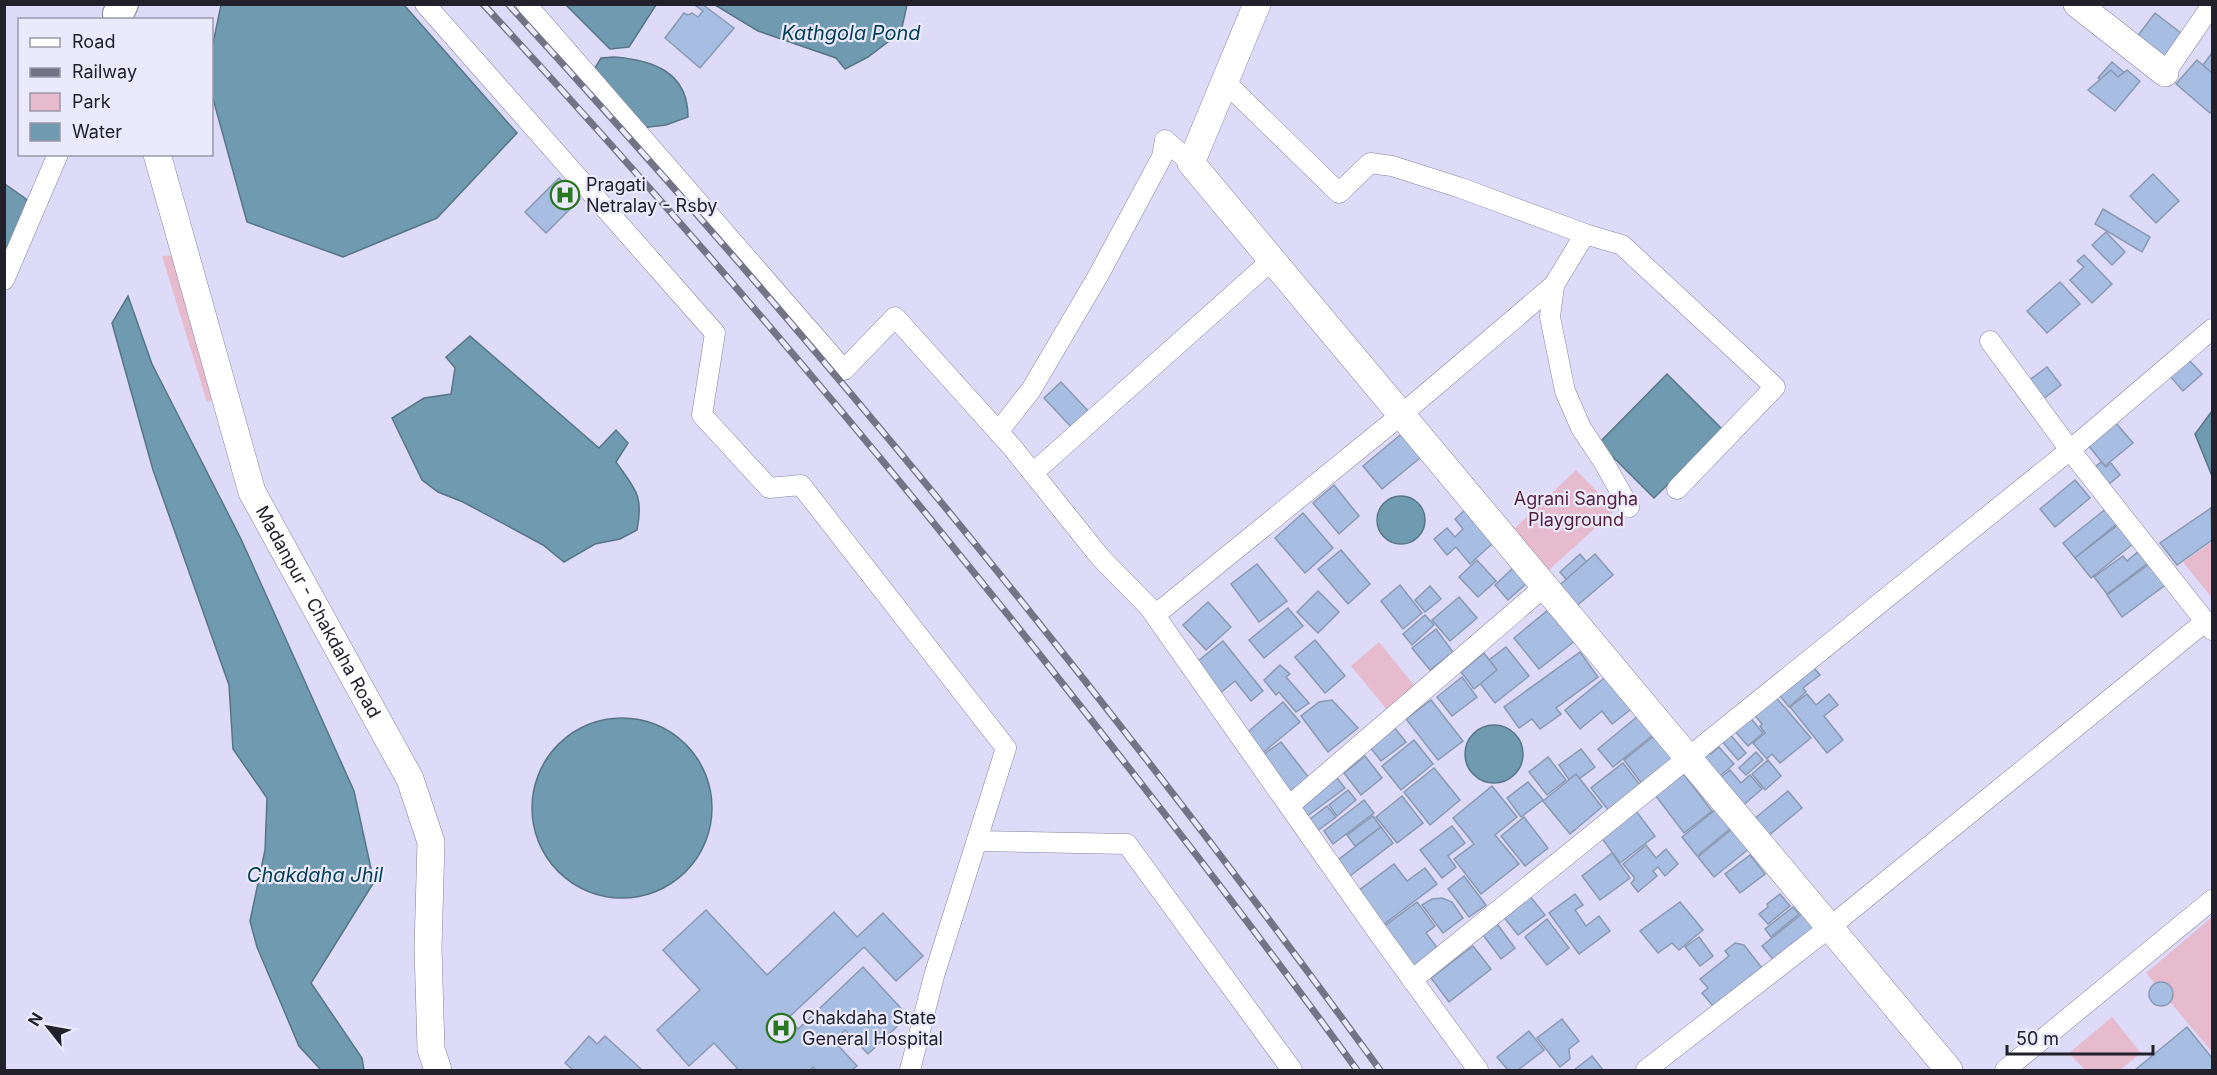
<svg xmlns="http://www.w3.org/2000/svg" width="2217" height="1075" font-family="Inter,sans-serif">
	<rect width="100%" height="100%" fill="#dedbf9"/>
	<g fill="#e6bbce">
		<path d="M181 255 220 397 207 402 162 256Z"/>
		<path d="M1576 470 1615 510 1549 570 1514 529Z"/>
		<path d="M2212 542V598L2183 562Z"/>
		<path d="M1379 642 1421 694 1393 717 1351 666Z"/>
		<path d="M2212 917V1052L2146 973Z"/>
		<path d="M2112 1017 2141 1053 2120 1070H2085L2069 1053Z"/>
	</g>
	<g fill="#6f9ab0" stroke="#587588" stroke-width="1.5">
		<path d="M221 5H404L517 133 437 218 343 257 247 222 212 95V48Z"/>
		<path d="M566 5H656L629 47 610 49Z"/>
		<path d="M715 5 907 4V5L901 32 868 57 845 69 836 58 758 31Z"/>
		<path d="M614 57C653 60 688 72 688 117L666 125 641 128 592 73 601 58Z"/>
		<path d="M5 184 26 199 30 215 5 269Z"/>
		<path d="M128 296 152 364 241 539 354 791 374 882 311 983 362 1058 364 1070H321L299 1046 257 947 250 921 265 850 267 798 233 749 229 685 153 470 112 323Z"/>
		<path d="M470 336 599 448 616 430 628 443 616 462C635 489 644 495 637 530L620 539 595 544 564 562 543 545 463 502 438 492 422 480 392 418 424 398 451 394 455 368 446 357Z"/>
		<path d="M1667 374 1723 430 1654 498 1599 443Z"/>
		<path d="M2212 411V476L2195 434Z"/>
		<circle cx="1401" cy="520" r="24"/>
		<circle cx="622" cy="808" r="90"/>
		<circle cx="1494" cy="754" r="29"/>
	</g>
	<g fill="#a7bde2" stroke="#8a99b2" stroke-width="1.5">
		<path d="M702 4 734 28 700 68 665 38 684 13 688 15 692 13 698 17 703 11 696 6Z"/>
		<path d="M2155 13 2186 37 2167 62 2136 38Z"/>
		<path d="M2212 53V79L2200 69Z"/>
		<path d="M2197 60 2212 73V111L2210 113 2176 84Z"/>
		<path d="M2112 62 2132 79 2118 95 2098 78Z"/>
		<path d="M2111 70 2118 77 2127 70 2140 81 2115 111 2088 90Z"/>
		<path d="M2153 174 2179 201 2156 223 2130 196Z"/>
		<path d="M559 178 580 199 546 233 525 212Z"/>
		<path d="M2103 209 2150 237 2142 252 2095 224Z"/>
		<path d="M2106 232 2125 252 2112 265 2092 245Z"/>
		<path d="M2084 255 2112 284 2092 303 2070 280 2084 267 2077 261Z"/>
		<path d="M2060 282 2080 304 2047 333 2027 311Z"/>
		<path d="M2189 360 2202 374 2183 391 2170 376Z"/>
		<path d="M2047 367 2061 385 2038 403 2024 384Z"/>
		<path d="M1061 382 1091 414 1074 430 1044 398Z"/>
		<path d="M2116 423 2133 443 2105 466 2088 445Z"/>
		<path d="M1405 431 1425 454 1382 489 1363 466Z"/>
		<path d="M2101 462 2106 467 2111 463 2120 475 2108 485 2095 467Z"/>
		<path d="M2075 480 2090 498 2055 527 2040 509Z"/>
		<path d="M1334 485 1359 516 1339 534 1313 503Z"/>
		<path d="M2107 508 2118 523 2075 558 2063 543Z"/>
		<path d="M2211 508 2212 540 2177 565 2160 543Z"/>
		<path d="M1465 510 1493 543 1470 564 1456 547 1447 555 1434 539 1447 528 1455 537 1463 529 1455 519Z"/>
		<path d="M1303 513 1333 548 1305 573 1275 538Z"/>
		<path d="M2119 524 2134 543 2091 578 2075 558Z"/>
		<path d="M1341 550 1370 584 1348 604 1318 569Z"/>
		<path d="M2139 551 2152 560 2107 594 2094 577 2123 556 2127 561Z"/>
		<path d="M1580 554 1597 574 1577 592 1560 572Z"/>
		<path d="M1595 554 1613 575 1573 609 1555 589Z"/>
		<path d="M1477 560 1496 581 1478 597 1459 577Z"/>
		<path d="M2152 562 2168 583 2122 617 2107 595Z"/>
		<path d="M1257 564 1287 601 1259 622 1231 584Z"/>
		<path d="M1514 567 1528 582 1508 600 1495 585Z"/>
		<path d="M1400 585 1422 613 1403 629 1381 601Z"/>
		<path d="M1430 586 1441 599 1425 612 1415 600Z"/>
		<path d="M1318 591 1339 612 1318 633 1297 612Z"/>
		<path d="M1459 597 1477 618 1450 641 1432 620Z"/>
		<path d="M1208 602 1231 627 1206 650 1183 625Z"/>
		<path d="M1554 605 1580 637 1539 669 1514 638Z"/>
		<path d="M1288 608 1303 626 1264 658 1249 640Z"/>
		<path d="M1425 615 1434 625 1412 645 1403 634Z"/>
		<path d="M1436 629 1453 652 1430 670 1412 648Z"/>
		<path d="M1315 640 1345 676 1325 693 1295 657Z"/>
		<path d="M1223 641 1263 691 1251 701 1235 681 1219 694 1194 664Z"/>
		<path d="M1506 647 1529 676 1495 703 1472 673Z"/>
		<path d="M1580 652 1598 677 1556 708 1561 714 1540 729 1532 719 1519 728 1504 707Z"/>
		<path d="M1484 653 1497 670 1474 689 1461 672Z"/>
		<path d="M1280 665 1290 674 1286 677 1309 703 1296 712 1279 692 1276 695 1264 680Z"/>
		<path d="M1814 668 1820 675 1803 688 1806 692 1789 707 1777 692Z"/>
		<path d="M1608 675 1634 707 1612 724 1602 711 1580 729 1565 710Z"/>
		<path d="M1462 677 1477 697 1452 716 1437 697Z"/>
		<path d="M1807 694 1816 705 1829 694 1838 705 1824 716 1843 740 1827 753 1790 707Z"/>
		<path d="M1774 695 1811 738 1780 763 1772 754 1767 759 1753 743 1765 733 1760 726 1762 724 1753 713Z"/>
		<path d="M1332 700 1358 728 1328 752 1301 716 1319 702Z"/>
		<path d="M1431 700 1463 741 1438 760 1406 719Z"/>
		<path d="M1283 702 1300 722 1259 756 1243 736Z"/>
		<path d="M1748 715 1763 733 1748 746 1733 729Z"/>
		<path d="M1638 716 1653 735 1613 767 1598 749Z"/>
		<path d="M1394 727 1406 742 1381 761 1369 746Z"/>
		<path d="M1659 732 1681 761 1646 789 1624 760Z"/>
		<path d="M1728 732 1746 753 1738 760 1720 739Z"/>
		<path d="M1414 740 1433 764 1401 790 1382 766Z"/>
		<path d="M1281 742 1313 783 1292 799 1260 757Z"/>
		<path d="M1705 747 1711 754 1719 747 1734 764 1713 782 1692 758Z"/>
		<path d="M1581 749 1595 767 1572 784 1559 765Z"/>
		<path d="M1756 752 1763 760 1746 775 1739 768Z"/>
		<path d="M1365 756 1382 778 1361 795 1344 773Z"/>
		<path d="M1548 757 1566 780 1547 795 1529 772Z"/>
		<path d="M1768 760 1781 776 1765 790 1752 774Z"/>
		<path d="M1623 763 1644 790 1612 815 1591 788Z"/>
		<path d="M1434 768 1460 800 1430 825 1404 792Z"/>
		<path d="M1730 770 1741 783 1750 775 1762 789 1741 807 1714 783Z"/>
		<path d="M1683 773 1712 811 1684 833 1655 795Z"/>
		<path d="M1334 774 1345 788 1302 820 1292 807Z"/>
		<path d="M1576 774 1602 807 1570 834 1543 801Z"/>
		<path d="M1528 782 1543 800 1521 817 1507 798Z"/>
		<path d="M1492 786 1517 817 1495 835 1519 864 1481 894 1454 859 1474 844 1453 818Z"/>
		<path d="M1348 790 1356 800 1337 816 1329 805Z"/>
		<path d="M1788 791 1802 808 1762 841 1748 824Z"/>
		<path d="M1402 796 1423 823 1397 843 1376 817Z"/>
		<path d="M1364 800 1374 813 1333 844 1324 831Z"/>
		<path d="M1327 806 1336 817 1313 834 1305 823Z"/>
		<path d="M1633 807 1655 836 1620 863 1598 833Z"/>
		<path d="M1716 809 1731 828 1697 856 1682 837Z"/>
		<path d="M1373 816 1381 827 1355 846 1347 835Z"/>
		<path d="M1524 817 1548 848 1525 866 1501 836Z"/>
		<path d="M1452 826 1465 843 1448 856 1456 867 1442 878 1420 850Z"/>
		<path d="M1381 827 1393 843 1350 876 1338 860Z"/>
		<path d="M1733 828 1750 848 1714 877 1698 857Z"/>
		<path d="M1646 845 1656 858 1666 849 1678 864 1665 876 1658 867 1653 871 1657 876 1638 892 1631 883 1634 880V877L1623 864Z"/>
		<path d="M1612 853 1630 878 1600 900 1582 876Z"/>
		<path d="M1750 855 1765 874 1740 893 1725 874Z"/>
		<path d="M1394 864 1407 881 1425 868 1437 884 1379 928 1354 894Z"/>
		<path d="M1464 876 1486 905 1469 917 1448 889Z"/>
		<path d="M1575 894 1583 905 1575 910 1586 926 1599 916 1610 931 1579 954 1549 913Z"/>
		<path d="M1780 894 1790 906 1768 924 1759 914 1768 907 1767 904Z"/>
		<path d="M1529 895 1545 915 1518 935 1502 915Z"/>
		<path d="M1442 898 1452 902 1463 918 1443 933 1422 905 1432 899Z"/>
		<path d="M1417 902 1435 926 1426 933 1442 954 1422 968 1406 966 1379 930Z"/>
		<path d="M1680 902 1703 930 1679 950 1672 943 1658 953 1640 931Z"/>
		<path d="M1793 907 1799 914 1771 937 1765 929Z"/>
		<path d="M1809 908 1823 926 1776 963 1762 946Z"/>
		<path d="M706 910 767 975 834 912 857 937 883 913 923 956 896 981 864 947 788 1018 798 1029 863 967 908 1016 868 1054 845 1030 834 1041 857 1066 852 1070H816L813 1067 810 1070H735L737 1068 714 1043 689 1066 657 1030 700 990 663 950Z"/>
		<path d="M1547 919 1569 948 1547 965 1525 937Z"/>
		<path d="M1497 924 1515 948 1501 959 1483 935Z"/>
		<path d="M1699 937 1713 956 1700 966 1685 947Z"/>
		<path d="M1735 943 1744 945 1762 968 1713 1006 1702 993 1708 988 1700 979 1729 956 1725 951Z"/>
		<path d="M1473 946 1491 969 1449 1002 1431 978Z"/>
		<circle cx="2161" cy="994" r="12"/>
		<path d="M1562 1019 1579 1041 1569 1049 1570 1059 1560 1067 1537 1038Z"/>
		<path d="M2187 1027 2212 1058V1070H2135Z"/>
		<path d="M1529 1031 1544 1050 1518 1070H1508L1497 1057Z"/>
		<path d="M589 1036 597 1044 605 1036 642 1070H573L565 1063Z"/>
		<path d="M1592 1056 1603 1070H1574Z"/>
	</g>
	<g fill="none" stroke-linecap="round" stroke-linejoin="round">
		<g stroke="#85829d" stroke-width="21">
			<g id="street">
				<path d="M425 4 715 333 702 415 769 488 801 485 1006 748 934 976 910 1070"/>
				<path d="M526 4 844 370 895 317 1012 447 1100 557 1149 607 1377 931 1478 1070"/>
				<path d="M2165 73 2212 5"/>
				<path d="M1225 82 1339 193 1370 163 1392 166 1461 188 1585 234 1622 245 1775 387 1677 489"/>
				<path d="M4 280 58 154"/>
				<path d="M1554 285 1585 234"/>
				<path d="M1990 341 2070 450 2212 630"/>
				<path d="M998 432 1031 390 1098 276 1162 157 1165 140 1191 163"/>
				<path d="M1033 473 1272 260"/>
				<path d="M1155 615 1401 415 1554 285 1550 317 1565 391 1581 428 1603 461 1629 507"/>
				<path d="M1289 806 1544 587"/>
				<path d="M977 841 1127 844 1292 1070"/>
				<path d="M1412 980 2070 450 2212 329"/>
				<path d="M1646 1070 1830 927 2206 621"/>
				<path d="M2005 1070 2212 900"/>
			</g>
		</g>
		<g stroke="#85829d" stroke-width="28">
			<g id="secondary">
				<path d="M1257 4 1191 163 1949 1070"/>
				<path d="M2077 4 2165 73"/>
				<path id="s1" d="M157 154 252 492 410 779 431 842 428 948 431 1049 438 1070"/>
			</g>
		</g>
		<g stroke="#85829d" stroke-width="32">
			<path id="primary" d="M118 14 123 4"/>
		</g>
		<use href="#street" stroke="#fff" stroke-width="20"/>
		<use href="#secondary" stroke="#fff" stroke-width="27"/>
		<use href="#primary" stroke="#fff" stroke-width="30"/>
		<g stroke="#757386" stroke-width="7">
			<g id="rail">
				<path d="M483 4C683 220 873 444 1055 674 1158 804 1260 936 1357 1070"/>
				<path d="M508 4C819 342 1110 699 1380 1070"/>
			</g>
		</g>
		<use href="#rail" stroke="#ebe9fc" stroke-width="4.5" stroke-dasharray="14" stroke-linecap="butt"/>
	</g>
	<defs>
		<g id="hospital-ring" transform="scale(1.5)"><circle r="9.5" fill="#ebe9fc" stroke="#29771f" stroke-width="1.5"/><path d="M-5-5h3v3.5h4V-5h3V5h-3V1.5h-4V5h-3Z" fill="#29771f"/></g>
	</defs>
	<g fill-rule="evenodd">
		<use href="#hospital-ring" x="565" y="195"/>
		<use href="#hospital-ring" x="781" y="1028"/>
	</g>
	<g text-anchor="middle" stroke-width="4.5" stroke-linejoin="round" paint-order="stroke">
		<g font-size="18" fill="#21202b" stroke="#ebe9fc" text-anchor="start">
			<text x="586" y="191">Pragati<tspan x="586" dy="21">Netralay - Rsby</tspan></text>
			<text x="802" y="1024">Chakdaha State<tspan x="802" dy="21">General Hospital</tspan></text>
		</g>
		<g font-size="18" fill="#541f3b" stroke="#ebe9fc">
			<text x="1576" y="505">Agrani Sangha<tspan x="1576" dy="21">Playground</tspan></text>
		</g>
		<g font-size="18" fill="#21202b" stroke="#ebe9fc">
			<text dy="6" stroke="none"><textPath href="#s1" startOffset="488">Madanpur - Chakdaha Road</textPath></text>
		</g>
		<g font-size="20" font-style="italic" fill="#003e55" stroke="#ebe9fc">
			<text x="851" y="40">Kathgola Pond</text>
			<text x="315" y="882">Chakdaha Jhil</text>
		</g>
	</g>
	<rect width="2217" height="1075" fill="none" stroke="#21202b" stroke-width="12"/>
	<rect x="18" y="18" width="195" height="138" fill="#ebe9fc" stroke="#9a99a8" stroke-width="1.5"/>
	<rect x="30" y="38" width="30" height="9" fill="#ffffff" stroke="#9a99a8" stroke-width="1.5"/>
	<text x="72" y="48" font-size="18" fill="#21202b">Road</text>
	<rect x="30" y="68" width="30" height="9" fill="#757386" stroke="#9a99a8" stroke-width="1.5"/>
	<text x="72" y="78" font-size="18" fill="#21202b">Railway</text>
	<rect x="30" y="93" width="30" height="18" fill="#e6bbce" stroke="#9a99a8" stroke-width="1.5"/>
	<text x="72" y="108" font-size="18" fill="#21202b">Park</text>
	<rect x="30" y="123" width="30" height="18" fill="#6f9ab0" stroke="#9a99a8" stroke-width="1.5"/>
	<text x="72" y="138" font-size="18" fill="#21202b">Water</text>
	<g transform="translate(48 1027) rotate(301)" stroke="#ebe9fc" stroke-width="4.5" paint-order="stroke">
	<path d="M0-4.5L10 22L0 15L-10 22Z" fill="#21202b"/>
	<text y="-9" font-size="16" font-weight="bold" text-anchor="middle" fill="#21202b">N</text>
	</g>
	<path d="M2007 1045v9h146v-9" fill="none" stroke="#21202b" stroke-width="3"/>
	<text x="2016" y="1045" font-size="18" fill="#21202b" stroke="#ebe9fc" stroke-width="4.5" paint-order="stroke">50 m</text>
</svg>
